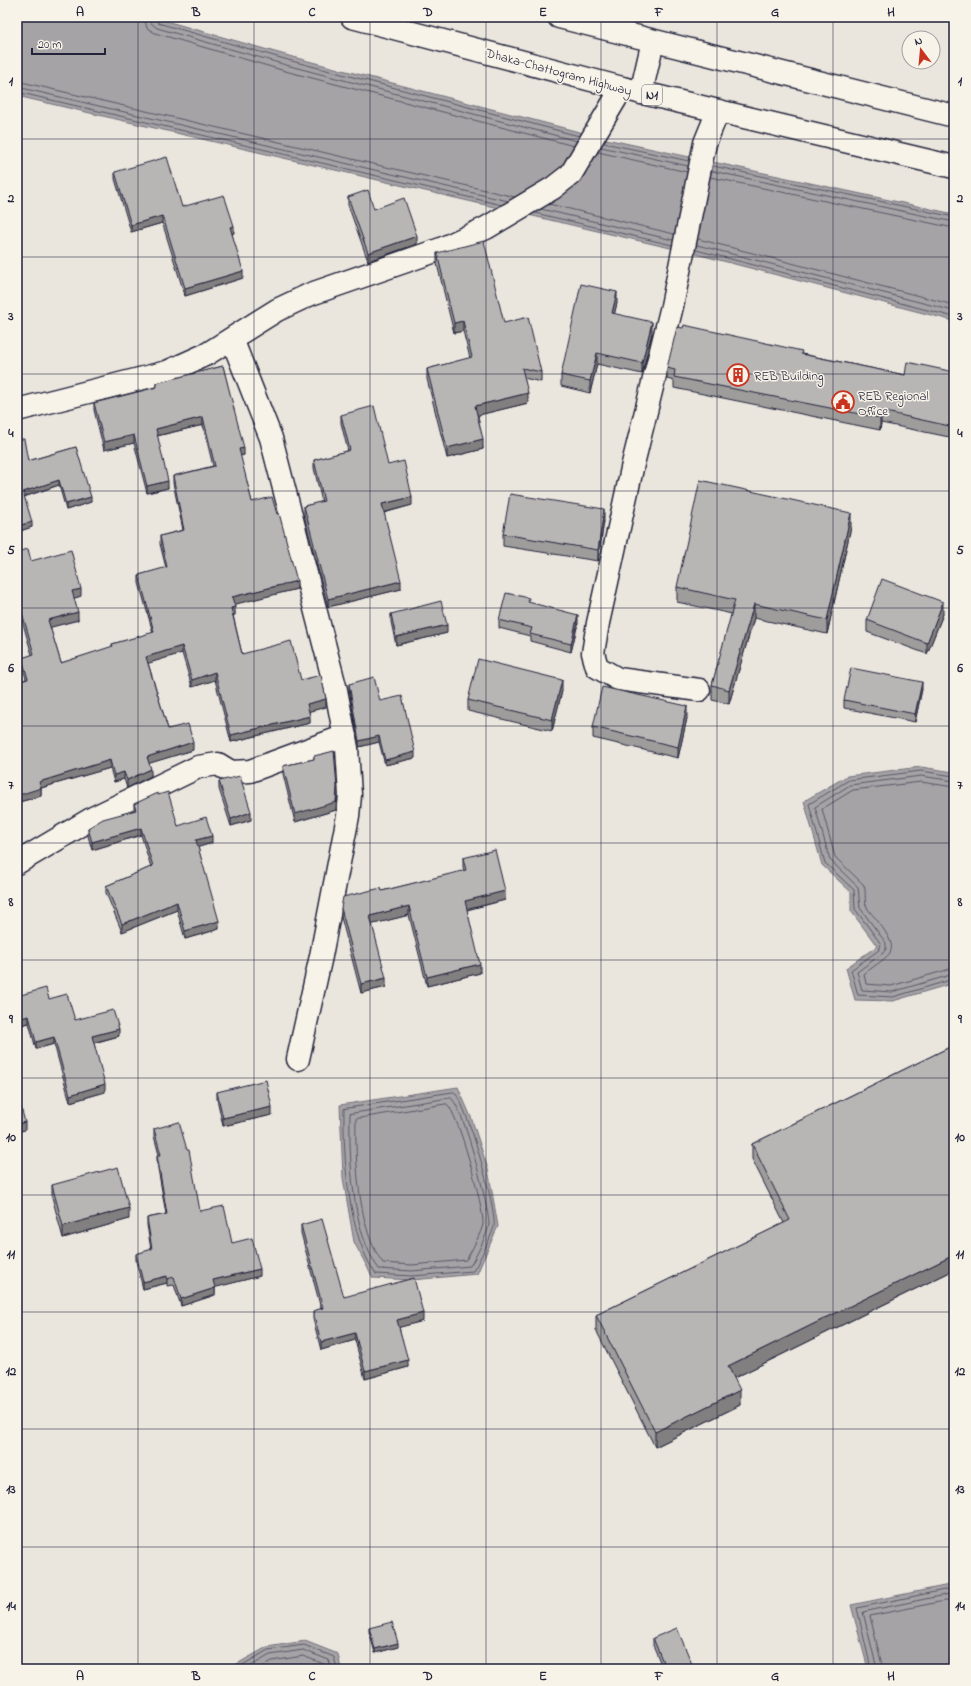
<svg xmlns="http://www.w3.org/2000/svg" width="971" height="1686" font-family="'Indie Flower',sans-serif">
	<rect width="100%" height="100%" fill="#eae6de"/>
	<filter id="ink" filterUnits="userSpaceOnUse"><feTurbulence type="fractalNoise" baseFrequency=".025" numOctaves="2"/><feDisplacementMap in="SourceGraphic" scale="8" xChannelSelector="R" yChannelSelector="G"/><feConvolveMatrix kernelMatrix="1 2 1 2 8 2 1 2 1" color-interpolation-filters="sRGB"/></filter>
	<g filter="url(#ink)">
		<g fill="#a6a3a6" stroke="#716f7b">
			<path d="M17 17H152L289 56 606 139 954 214V321L696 254 17 96Z"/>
			<path d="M921 767 954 772V983L893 1001 855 1000 846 968 877 946 851 911V892L822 865 804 801 847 776Z"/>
			<path d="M458 1087 471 1117 488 1169 498 1226 477 1274 412 1280 373 1278 354 1242 343 1178 340 1105Z"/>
			<path d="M954 1584V1669H868L851 1605Z"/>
			<path d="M305 1641 338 1654 341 1669H228L267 1647Z"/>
		</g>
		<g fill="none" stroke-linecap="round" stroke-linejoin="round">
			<g stroke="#575666" stroke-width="1">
				<path d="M144 17 147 28 155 33 285 71 574 146"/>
				<path d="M150 17 151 23 157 28 286 65 577 141"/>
				<path d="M155 17 158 23 288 60 579 136"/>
				<path d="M17 81 515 197"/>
				<path d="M17 87 508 201"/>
				<path d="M17 92 502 205"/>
				<path d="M604 143 689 161"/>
				<path d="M601 147 688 166"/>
				<path d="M598 152 687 172"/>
				<path d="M713 166 954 217"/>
				<path d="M712 171 954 222"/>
				<path d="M710 177 954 228"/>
				<path d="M549 204 674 234"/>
				<path d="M541 209 673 240"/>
				<path d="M535 213 672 245"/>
				<path d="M698 239 954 305"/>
				<path d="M697 245 954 311"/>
				<path d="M696 250 954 317"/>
				<path d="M954 776 921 771 849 780 809 804 825 863 854 890 855 909 881 944 879 950 851 970 858 995 893 997 954 979"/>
				<path d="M954 781 921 776 850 785 815 807 830 860 858 887 860 908 886 943V949L883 953 857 972 862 990 892 992 954 974"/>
				<path d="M954 787 921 782 853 790 822 809 835 857 863 884C867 891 864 898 866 905 868 911 874 916 877 920 903 955 891 952 864 974L866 984 891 986 954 968"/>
				<path d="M454 1092C466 1100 497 1210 494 1226 493 1233 478 1264 473 1271L412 1276 376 1274C348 1236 343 1156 344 1109Z"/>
				<path d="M451 1098C464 1107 488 1205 489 1224 489 1231 475 1259 470 1266L412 1271 379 1269C352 1233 349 1158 350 1114Z"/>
				<path d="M447 1104C458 1112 484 1208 483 1224 482 1231 470 1254 466 1260L412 1265 383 1263C358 1231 355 1159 356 1119Z"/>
				<path d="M236 1669 268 1650 304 1645 334 1657 337 1669"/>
				<path d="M246 1669 270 1655 303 1650 329 1660 332 1669"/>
				<path d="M258 1669 272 1661 303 1656 324 1664 326 1669"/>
				<path d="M871 1669 857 1608 954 1588"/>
				<path d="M877 1669 863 1612 954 1593"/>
				<path d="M883 1669 870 1616 954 1599"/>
			</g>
			<g stroke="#22223b" stroke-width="25">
				<g id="minor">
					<path d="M232 339 271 438 336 690 347 748 350 795 348 816 321 956 298 1059"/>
					<path d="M17 410 167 372 207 354 277 310 311 294 441 249 486 228 553 188 571 174 622 88"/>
					<path d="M699 690 618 679 597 667 593 653 598 623 633 464 672 306 705 143 718 111"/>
					<path d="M17 863 93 818 198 767 218 764 231 772 250 771 345 736"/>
				</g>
			</g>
			<g stroke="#22223b" stroke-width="25">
				<g id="highway">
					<path d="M352 17 622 88 954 167"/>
					<path d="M559 17 954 116"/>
					<path d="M641 93 653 41"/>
				</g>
			</g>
			<use href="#minor" stroke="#f7f3e8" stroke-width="22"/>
			<use href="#highway" stroke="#f7f3e8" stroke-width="22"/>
		</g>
		<g fill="#9e9d9c" stroke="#22223b">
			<path d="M720 17H743V18Z"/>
			<path d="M115 172 234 233 232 234 243 278 185 296 163 225 162 223 131 232 115 179Z"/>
			<path d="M348 197 374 209 417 244 368 261 348 205Z"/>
			<path d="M437 253 504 323 541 372V382L524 378 528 403 478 415 483 449 447 458 427 379V369L470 358 463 331 454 333 437 264Z"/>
			<path d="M617 303 614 314 652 333 642 374 597 364 590 393 561 386V375Z"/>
			<path d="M802 354 905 375 954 372V438L881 423 880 430 674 388V381L667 379V368Z"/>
			<path d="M223 366 244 455 240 456 252 502 277 514 297 589 234 604 235 615H233L242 654 301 680 326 707 309 711 310 723 231 742 215 680 192 687 182 653 148 663 168 729 193 750 149 763 151 776 127 788 124 779 114 782 110 768 41 788V796L19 802V801H17V682L26 679 22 665V658L32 655 17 603V552L31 561 81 596 74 598 78 620 50 627 61 663 112 647V644L153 633 139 583V575L166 568 160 544V536L183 530 173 483V476L213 466 203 425 157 436 168 488 147 493 134 443 104 450 94 410V403L156 388V383Z"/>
			<path d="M341 415 388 465 412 505 384 513 401 589 328 607 304 515V506L322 502 314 468V460L348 451 341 423Z"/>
			<path d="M19 439 28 461 76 447 91 502 66 510 59 485 24 497 32 527 17 532Z"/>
			<path d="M604 521 598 561 503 546V534Z"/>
			<path d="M851 527 827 634 754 618 729 704 712 700V685L732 614 677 602V587Z"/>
			<path d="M529 603 578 623 571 652 530 641V636L499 628V620Z"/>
			<path d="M391 614 447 633 396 645 391 622Z"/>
			<path d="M943 614 927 654 867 632V620Z"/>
			<path d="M349 684 380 701 415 758 385 765 379 742 359 747 349 689Z"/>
			<path d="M922 689 915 722 844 708V700Z"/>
			<path d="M562 691 552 731 468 711V700Z"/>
			<path d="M687 718 678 758 593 738V727Z"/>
			<path d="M314 756 337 795 336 810 295 822 283 774V766L314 759Z"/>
			<path d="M219 781 251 820 231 826 219 789Z"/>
			<path d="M158 795 178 826 212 843 198 847 219 929 185 939 177 910 122 932 106 893V886L151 867 141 835 92 850 88 836V828L134 810V804Z"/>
			<path d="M463 858 505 900 467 910 480 973 427 986 409 915 372 924 386 987 361 993 341 917V908L382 891 464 871 463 867Z"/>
			<path d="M17 996 49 999 75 1020 119 1036 94 1043 105 1092 70 1102 54 1044 36 1049 29 1023 17 1026Z"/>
			<path d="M954 1045V1270L734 1378 740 1405 655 1447 596 1330V1315L784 1223 752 1159V1144Z"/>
			<path d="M217 1092 272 1115 223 1126 217 1099Z"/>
			<path d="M154 1129 200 1211 232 1243 260 1276 215 1287V1295L181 1306 174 1285 167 1286V1283L143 1289 136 1261V1254L151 1250 147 1225V1218L166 1214 157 1163V1155H159L154 1136Z"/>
			<path d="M52 1185 129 1219 63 1238 52 1197Z"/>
			<path d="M301 1225 344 1297 423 1321 399 1327 408 1367 365 1379 355 1340 321 1350 313 1319V1311L321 1309 301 1233Z"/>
			<path d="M369 1628 398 1647 375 1653 369 1632Z"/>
			<path d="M653 1638 694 1669H663L653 1645Z"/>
		</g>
		<g fill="#817f7f" stroke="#22223b">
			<path d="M162 216V223L131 232V225Z"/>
			<path d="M234 226V233L230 234V227Z"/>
			<path d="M417 236V244L368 261V253Z"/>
			<path d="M243 271V278L185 296V288Z"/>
			<path d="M617 292V303L612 325V313Z"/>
			<path d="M463 321V331L454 333V323Z"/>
			<path d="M652 322V333L642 374V363Z"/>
			<path d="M597 353V364L590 393V381Z"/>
			<path d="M528 393V403L475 416V406Z"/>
			<path d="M881 411V423L880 430V418Z"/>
			<path d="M203 417V425L156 436V429Z"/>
			<path d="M134 435V443L104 450V442Z"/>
			<path d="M483 439V449L447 458V448Z"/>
			<path d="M244 448V455L239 456V449Z"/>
			<path d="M59 480V485L23 497V492Z"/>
			<path d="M168 481V488L147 493V486Z"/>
			<path d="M91 497V502L66 510V504Z"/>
			<path d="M412 497V505L382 513V504Z"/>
			<path d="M604 509V521L598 561V550Z"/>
			<path d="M851 513V527L827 634V620Z"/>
			<path d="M32 522V527L17 532V526Z"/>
			<path d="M297 581V589L232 605V597Z"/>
			<path d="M401 581V589L328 607V599Z"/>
			<path d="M81 589V596L72 599V591Z"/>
			<path d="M943 602V614L927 654V643Z"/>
			<path d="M754 604V618L729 704V690Z"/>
			<path d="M235 607V615H231V608Z"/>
			<path d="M78 612V620L48 628V620Z"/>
			<path d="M578 615V623L571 652V644Z"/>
			<path d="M447 625V633L396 645V637Z"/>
			<path d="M182 646V653L146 664V657Z"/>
			<path d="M215 672V680L192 687V680Z"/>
			<path d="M562 680V691L552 731V720Z"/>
			<path d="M922 682V689L915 722V714Z"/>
			<path d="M326 699V707L307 712V704Z"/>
			<path d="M687 706V718L678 758V747Z"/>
			<path d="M310 716V723L231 742V735Z"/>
			<path d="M379 736V742L359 747V741Z"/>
			<path d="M193 742V750L147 764V757Z"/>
			<path d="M415 752V758L385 765V760Z"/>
			<path d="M110 760V768L41 788V796L19 802V795L39 782Z"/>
			<path d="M151 769V776L127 788V780Z"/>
			<path d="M124 772V779L114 782V775Z"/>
			<path d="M337 787 336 810 295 822V814Z"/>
			<path d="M19 793V801H17V794Z"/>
			<path d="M251 812V820L231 826V819Z"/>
			<path d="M141 828V835L92 850V842Z"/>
			<path d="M212 836V843L196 848V840Z"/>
			<path d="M505 891V900L465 910V901Z"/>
			<path d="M177 902V910L122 932V924Z"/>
			<path d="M409 906V915L370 925V916Z"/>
			<path d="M219 921V929L185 939V931Z"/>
			<path d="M480 964V973L427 986V977Z"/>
			<path d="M386 978V987L361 993V984Z"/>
			<path d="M29 1016V1023L17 1026V1019Z"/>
			<path d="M119 1029V1036L92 1043V1036Z"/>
			<path d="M54 1037V1044L36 1049V1042Z"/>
			<path d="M105 1084V1092L70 1102V1095Z"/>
			<path d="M272 1107V1115L223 1126V1118Z"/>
			<path d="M25 1122V1130L17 1132V1124Z"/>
			<path d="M129 1208V1219L63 1238V1226Z"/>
			<path d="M954 1255V1270L728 1381V1366Z"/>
			<path d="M260 1269V1276L213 1288V1280Z"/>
			<path d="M167 1276V1283L143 1289V1282Z"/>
			<path d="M215 1288V1295L181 1306V1299Z"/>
			<path d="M423 1313V1321L397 1328V1320Z"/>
			<path d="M355 1333V1340L321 1350V1342Z"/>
			<path d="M408 1360V1367L365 1379V1371Z"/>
			<path d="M740 1390V1405L655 1447V1432Z"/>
			<path d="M398 1643V1647L375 1653V1649Z"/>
		</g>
		<g fill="#b8b6b5" stroke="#22223b">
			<path d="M167 157 182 207 224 195 234 226 230 227 243 271 185 288 163 217 162 216 131 225 115 172Z"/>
			<path d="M368 190 374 209 404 198 417 236 368 253 348 197Z"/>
			<path d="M484 241 504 323 528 317 541 372 522 368 528 393 475 406 483 439 447 448 427 369 472 357 463 321 454 323 437 253Z"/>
			<path d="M581 284 617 292 612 313 652 322 642 363 597 353 590 381 561 375Z"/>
			<path d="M684 325 802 351 801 354 905 375 907 362 954 372V427L881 411 880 418 674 377 675 370 667 368 677 327 683 328Z"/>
			<path d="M223 366 244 448 239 449 252 502 272 497 277 514 279 513 297 581 232 597 235 607 231 608 242 654 291 641 301 680 321 675 326 699 307 704 310 716 231 735 215 672 192 680 182 646 146 657 168 729 188 724 193 742 147 757 151 769 127 780 124 772 114 775 110 760 39 782 41 788 19 795V793L17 794V682L28 679 22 658 34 654 17 595V552L28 549 31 561 71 550 81 589 72 591 78 612 48 620 61 663 113 646 112 644 154 632 139 575 167 567 160 536 184 530 173 476 215 466 203 417 156 429 168 481 147 486 134 435 104 442 94 403 157 387 156 383Z"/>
			<path d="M374 406 388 465 404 461 412 497 382 504 401 581 328 599 304 506 324 501 314 460 350 450 341 415Z"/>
			<path d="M17 426 19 439H24L28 461 76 447 91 497 66 504 59 480 23 492 32 522 17 526Z"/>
			<path d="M700 480 851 513 827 620 754 604 729 690 712 685 735 600 677 587Z"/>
			<path d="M510 494 604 509 598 550 503 534Z"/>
			<path d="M882 579 943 602 927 643 867 620Z"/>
			<path d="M506 593 529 598 528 602 578 615 571 644 530 634 532 628 499 620Z"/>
			<path d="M441 601 447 625 396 637 391 614Z"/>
			<path d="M478 659 562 680 552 720 468 700Z"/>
			<path d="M851 668 922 682 915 714 844 700Z"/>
			<path d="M374 677 380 701 402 696 415 752 385 760 379 736 359 741 349 684Z"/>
			<path d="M602 687 687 706 678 747 593 727Z"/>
			<path d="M334 751 337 787 336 802 295 814 283 766 314 759V756Z"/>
			<path d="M240 776 251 812 231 819 219 781Z"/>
			<path d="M168 792 178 826 206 817 212 836 196 840 219 921 185 931 177 902 122 924 106 886 153 866 141 828 92 842 88 828 103 819 136 810 134 804 158 793V795Z"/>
			<path d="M495 850 505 891 465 901 480 964 427 977 409 906 370 916 386 978 361 984 341 908 343 897 381 888 382 891 466 870 463 858Z"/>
			<path d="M46 988 49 999 67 994 75 1020 113 1010 119 1029 92 1036 105 1084 70 1095 54 1037 36 1042 29 1016 17 1019V996Z"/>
			<path d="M954 1045V1255L728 1366 740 1390 655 1432 596 1315 790 1220 752 1144Z"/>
			<path d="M266 1080 272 1107 223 1118 217 1092Z"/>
			<path d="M17 1093 25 1122 17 1124Z"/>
			<path d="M179 1122 187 1150H189L200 1211 224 1206 232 1243 252 1238 260 1269 213 1280 215 1288 181 1299 174 1277 167 1279V1276L143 1282 136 1254 152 1249 147 1218 167 1214 157 1155H161L154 1129Z"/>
			<path d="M118 1167 129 1208 63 1226 52 1185Z"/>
			<path d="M322 1219 344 1297 414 1278 423 1313 397 1320 408 1360 365 1371 355 1333 321 1342 313 1311 323 1308 301 1225Z"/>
			<path d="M392 1622 398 1643 375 1649 369 1628Z"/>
			<path d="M677 1628 694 1669H666L653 1638Z"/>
		</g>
	</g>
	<path fill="none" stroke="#22223b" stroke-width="1" stroke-opacity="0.55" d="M138 17V1669M254 17V1669M370 17V1669M486 17V1669M601 17V1669M717 17V1669M833 17V1669M17 139H954M17 257H954M17 374H954M17 491H954M17 608H954M17 726H954M17 843H954M17 960H954M17 1078H954M17 1195H954M17 1312H954M17 1429H954M17 1547H954"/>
	<defs>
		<g id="building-ring" transform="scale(1.15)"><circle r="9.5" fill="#f7f3e8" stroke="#c8321e" stroke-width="1.5"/><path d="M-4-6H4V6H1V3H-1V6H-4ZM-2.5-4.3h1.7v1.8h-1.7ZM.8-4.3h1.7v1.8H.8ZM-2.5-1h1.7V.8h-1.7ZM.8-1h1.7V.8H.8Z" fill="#c8321e"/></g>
		<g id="civic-ring" transform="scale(1.15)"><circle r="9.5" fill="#f7f3e8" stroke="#c8321e" stroke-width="1.5"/><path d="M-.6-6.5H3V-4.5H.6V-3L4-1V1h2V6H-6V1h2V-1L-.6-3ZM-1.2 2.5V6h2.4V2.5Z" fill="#c8321e"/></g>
	</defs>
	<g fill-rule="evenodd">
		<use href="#building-ring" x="738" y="375"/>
		<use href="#civic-ring" x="843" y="402"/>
	</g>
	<g text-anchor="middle" stroke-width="3" stroke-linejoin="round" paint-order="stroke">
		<rect fill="#f7f3e8" stroke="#62616f" stroke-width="1" x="642" y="85" width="20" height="20" rx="3"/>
		<g font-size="12" font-weight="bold" fill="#22223b">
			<text x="652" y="99">N1</text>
		</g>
		<g font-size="13" fill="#22223b" stroke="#f7f3e8">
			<text transform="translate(559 71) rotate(15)" y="5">Dhaka-Chattogram Highway</text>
		</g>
		<g font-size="13" fill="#22223b" stroke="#f7f3e8" text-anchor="start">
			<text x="754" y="380">REB Building</text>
			<text x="858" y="400">REB Regional<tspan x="858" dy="15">Office</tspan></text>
		</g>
	</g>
	<rect width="971" height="1686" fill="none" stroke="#f7f3e8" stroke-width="44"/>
	<g transform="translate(921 50) rotate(344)"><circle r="19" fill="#f7f3e8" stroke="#a29fa3"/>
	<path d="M0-3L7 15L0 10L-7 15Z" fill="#c8321e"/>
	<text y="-6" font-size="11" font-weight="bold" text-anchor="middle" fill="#22223b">N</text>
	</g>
	<path d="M32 48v6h73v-6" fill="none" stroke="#22223b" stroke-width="2"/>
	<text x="38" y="48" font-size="12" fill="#22223b" stroke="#f7f3e8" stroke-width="3" paint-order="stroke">20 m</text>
	<rect x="22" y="22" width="927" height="1642" fill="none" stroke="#22223b" stroke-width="1.5"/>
	<g font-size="13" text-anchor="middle" font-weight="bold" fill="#22223b">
		<text x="80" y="16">A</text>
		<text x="196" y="16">B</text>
		<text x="312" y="16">C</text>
		<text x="428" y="16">D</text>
		<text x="543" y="16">E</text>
		<text x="659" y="16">F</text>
		<text x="775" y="16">G</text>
		<text x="891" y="16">H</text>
		<text x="11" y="85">1</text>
		<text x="960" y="85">1</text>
		<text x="11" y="202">2</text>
		<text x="960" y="202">2</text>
		<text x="11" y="320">3</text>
		<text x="960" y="320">3</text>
		<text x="11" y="437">4</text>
		<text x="960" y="437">4</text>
		<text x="11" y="554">5</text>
		<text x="960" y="554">5</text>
		<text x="11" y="672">6</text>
		<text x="960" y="672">6</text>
		<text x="11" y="789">7</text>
		<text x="960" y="789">7</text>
		<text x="11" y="906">8</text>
		<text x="960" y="906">8</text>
		<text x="11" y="1023">9</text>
		<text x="960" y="1023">9</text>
		<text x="11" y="1141">10</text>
		<text x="960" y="1141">10</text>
		<text x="11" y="1258">11</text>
		<text x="960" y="1258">11</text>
		<text x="11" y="1375">12</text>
		<text x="960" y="1375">12</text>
		<text x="11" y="1493">13</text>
		<text x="960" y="1493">13</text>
		<text x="11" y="1610">14</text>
		<text x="960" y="1610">14</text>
		<text x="80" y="1680">A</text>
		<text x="196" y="1680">B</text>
		<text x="312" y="1680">C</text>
		<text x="428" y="1680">D</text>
		<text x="543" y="1680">E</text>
		<text x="659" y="1680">F</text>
		<text x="775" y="1680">G</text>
		<text x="891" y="1680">H</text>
	</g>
</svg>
